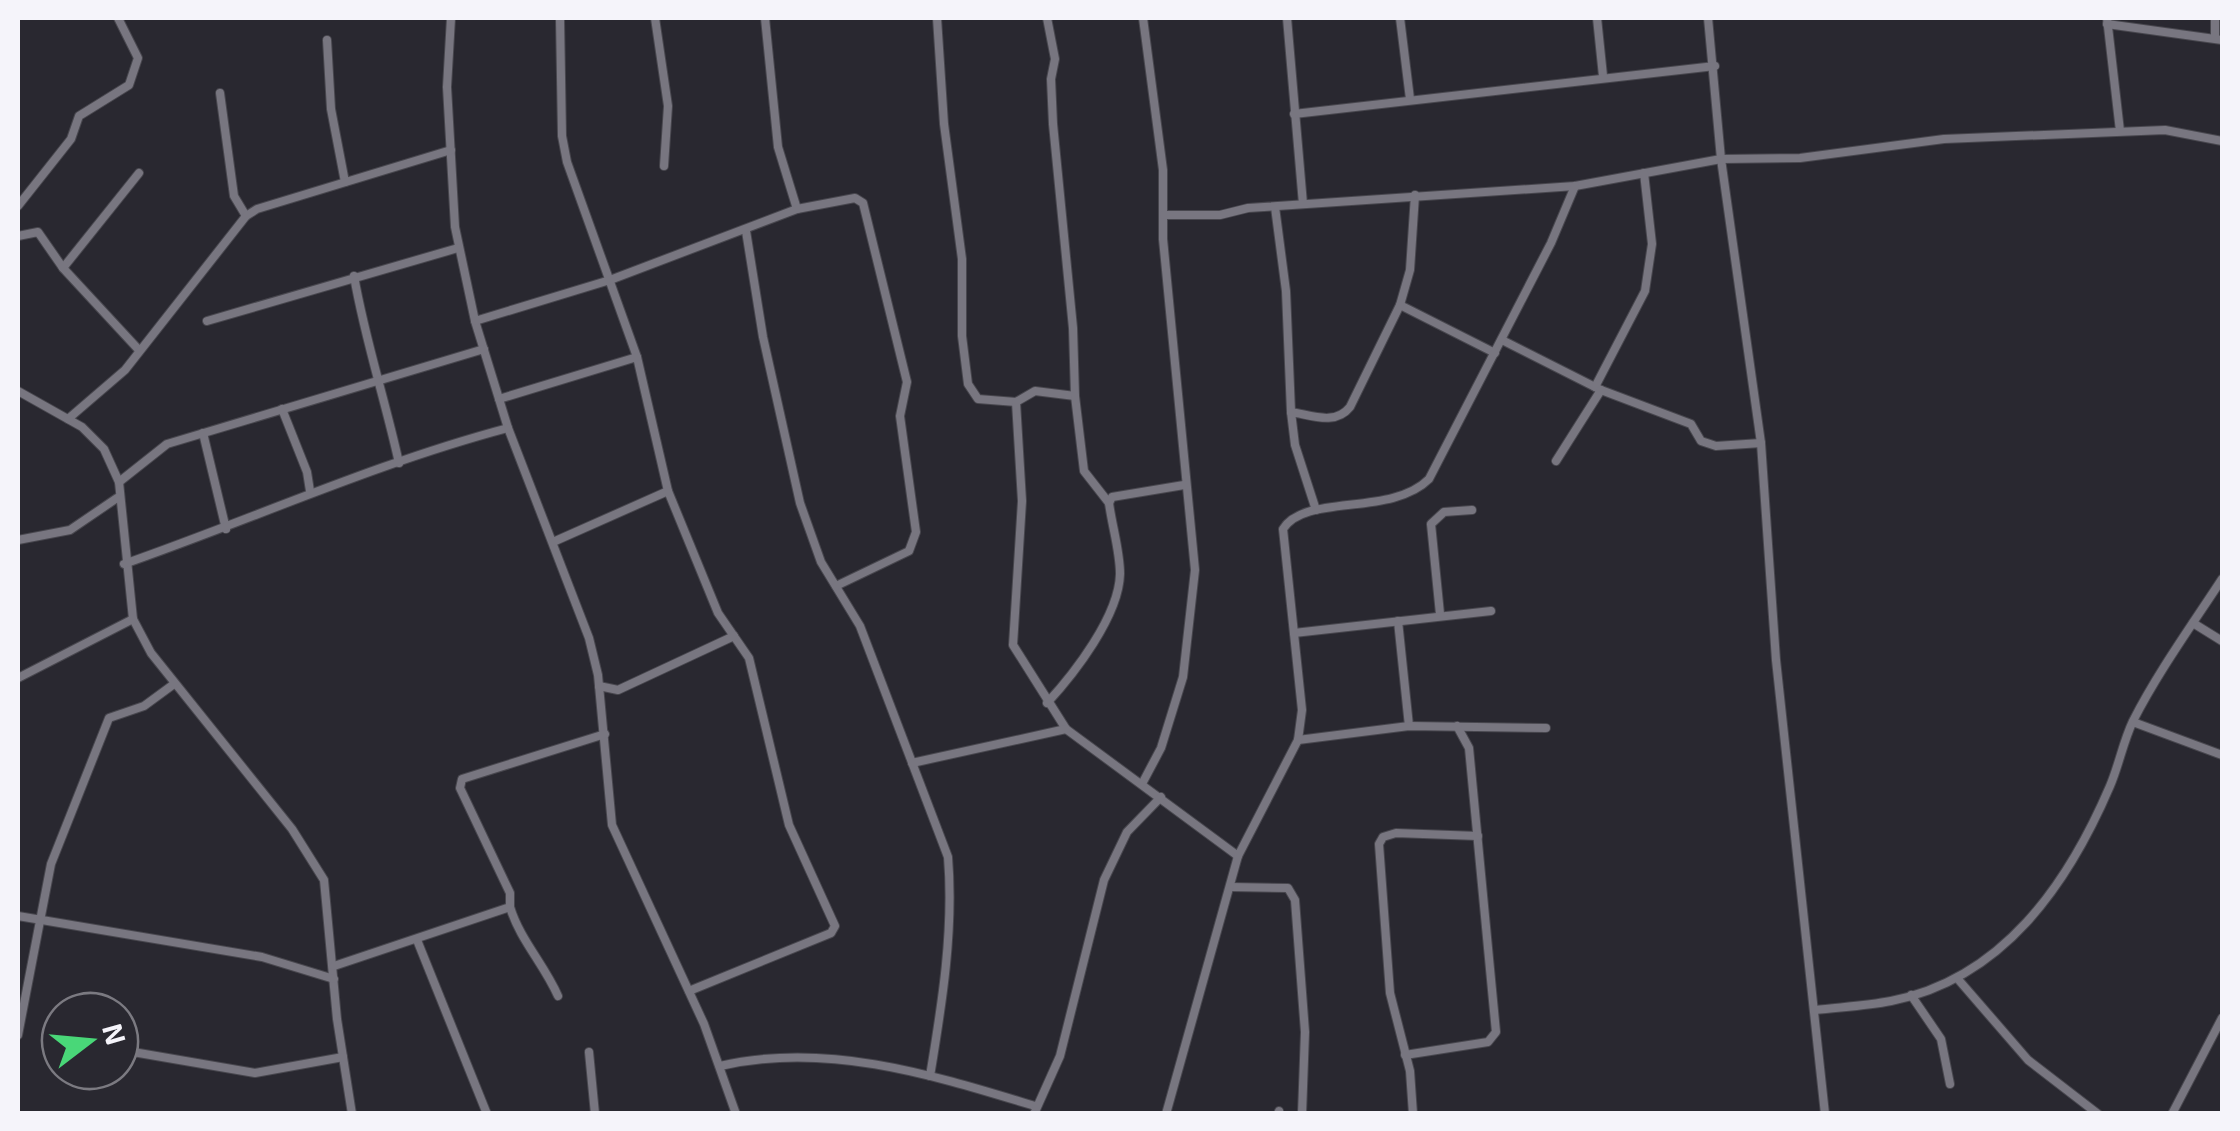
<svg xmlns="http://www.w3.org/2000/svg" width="2240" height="1131" font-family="'Exo 2',sans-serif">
	<rect width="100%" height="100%" fill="#292830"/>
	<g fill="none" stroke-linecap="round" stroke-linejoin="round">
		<g stroke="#48474e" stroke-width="10">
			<g id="minor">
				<path d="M451 18 447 87 455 227 475 321 508 428 589 638 598 675 612 825 704 1024 736 1114"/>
				<path d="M560 18 562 136 567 162 637 357 668 491 718 613 749 658 789 825 835 926 831 933 689 991"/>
				<path d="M655 18 668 106 664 166"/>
				<path d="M765 18 778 147 797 209"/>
				<path d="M937 18 944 124 962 259V336L968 384 978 399 1016 402"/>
				<path d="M1047 18 1055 59 1051 79 1053 124 1073 328 1075 396 1035 391 1016 402 1022 501 1013 645 1066 729 1238 856"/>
				<path d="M1143 18 1163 170V239L1195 570 1183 677 1161 748 1143 782"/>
				<path d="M1287 18 1303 204"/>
				<path d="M1400 18 1410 99"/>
				<path d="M1597 18 1603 76"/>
				<path d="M1708 18 1721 159 1761 443 1776 660 1825 1114"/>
				<path d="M2107 18 2120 131"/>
				<path d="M2107 24 2222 40"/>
				<path d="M2215 38V18"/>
				<path d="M327 40 331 109 345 182"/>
				<path d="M220 93 234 196 246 216"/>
				<path d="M1294 114 1715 66"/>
				<path d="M18 206 71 139 79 116 129 85 138 58 118 18"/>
				<path d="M1275 207 1286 291 1291 412 1295 445 1316 510"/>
				<path d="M1164 215H1220L1248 208 1575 186 1721 159 1800 158 1944 139 2165 130 2222 141"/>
				<path d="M746 231 763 337 800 503 821 562 860 626 948 857C954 930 942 1004 930 1076"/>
				<path d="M18 236 38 232 63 268 138 349"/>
				<path d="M63 268 139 173"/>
				<path d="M354 276C365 340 385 399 399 463"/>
				<path d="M1400 305 1495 353"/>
				<path d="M207 321 458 248"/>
				<path d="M475 321 610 280 797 209 855 198 863 203 907 382 900 416 916 532 909 551 836 586"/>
				<path d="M1502 340 1601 390 1691 424 1701 441 1716 446 1761 443"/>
				<path d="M1595 387 1645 291 1652 244 1644 173"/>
				<path d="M18 391 82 427 104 449 119 482 133 619 151 653 292 829 324 880 337 1019 352 1114"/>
				<path d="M1075 396 1084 471 1109 503"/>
				<path d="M499 399 637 357"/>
				<path d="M282 409 307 472 310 491"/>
				<path d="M1291 412C1311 415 1335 426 1350 407L1400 305 1410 270 1415 195"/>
				<path d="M68 419 125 370 246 216 257 209 451 150"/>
				<path d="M203 433 226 529"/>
				<path d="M1556 461 1601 390"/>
				<path d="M119 482 167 444 484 349"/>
				<path d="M18 540 70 530 117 498"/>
				<path d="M553 542 668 491"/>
				<path d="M124 564C253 519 376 463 508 428"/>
				<path d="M1440 614 1431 524 1444 512 1472 510"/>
				<path d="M1398 621 1409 726"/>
				<path d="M2193 623 2222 641"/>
				<path d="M1294 633 1491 611"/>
				<path d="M18 678 133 619"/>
				<path d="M599 686 618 690 734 636"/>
				<path d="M1047 703C1074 674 1119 616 1120 574 1120 551 1112 526 1109 503L1112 497 1184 485"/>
				<path d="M2133 722 2222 755"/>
				<path d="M1298 740 1409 726 1546 728"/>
				<path d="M912 763 1066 729"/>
				<path d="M1230 887 1288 888 1295 900 1305 1032 1302 1114"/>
				<path d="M510 907C520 940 544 964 558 996"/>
				<path d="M18 916 262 957 334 979"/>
				<path d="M417 940 487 1114"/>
				<path d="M334 966 510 907V893L460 788 462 779 605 734"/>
				<path d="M1957 978 2028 1060 2098 1114"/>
				<path d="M1911 995 1941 1039 1950 1084"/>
				<path d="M1815 1010C1840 1007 1866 1006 1891 1001 2003 979 2068 884 2110 786 2119 765 2123 742 2133 721 2158 672 2192 625 2222 579"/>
				<path d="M18 1035 51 864 109 718 144 706 174 684"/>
				<path d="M133 1052 255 1073 343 1057"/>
				<path d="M589 1052 595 1114"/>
				<path d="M1405 1055 1488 1042 1496 1032 1469 748 1457 726"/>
				<path d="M720 1066C826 1041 933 1075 1035 1106"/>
				<path d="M1034 1114 1060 1056 1104 880 1127 832 1161 797"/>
				<path d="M1166 1114 1238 856 1298 740 1302 710 1283 529C1305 493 1391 517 1429 479L1551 243 1575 186"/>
				<path d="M1278 1114 1279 1111"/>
				<path d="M1413 1114 1410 1071 1390 993 1379 844 1383 837 1396 833 1478 836"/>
				<path d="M2172 1114 2222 1018"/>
			</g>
		</g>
		<use href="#minor" stroke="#787680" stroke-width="8"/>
	</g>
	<rect width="2240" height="1131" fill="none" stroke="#f5f4fa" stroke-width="40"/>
	<g transform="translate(90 1041) rotate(74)"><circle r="48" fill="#292830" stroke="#7b7a81" stroke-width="2.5"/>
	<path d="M0-8L18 38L0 25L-18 38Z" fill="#49d778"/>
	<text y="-15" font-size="28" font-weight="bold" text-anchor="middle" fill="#f5f4fa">N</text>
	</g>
</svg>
